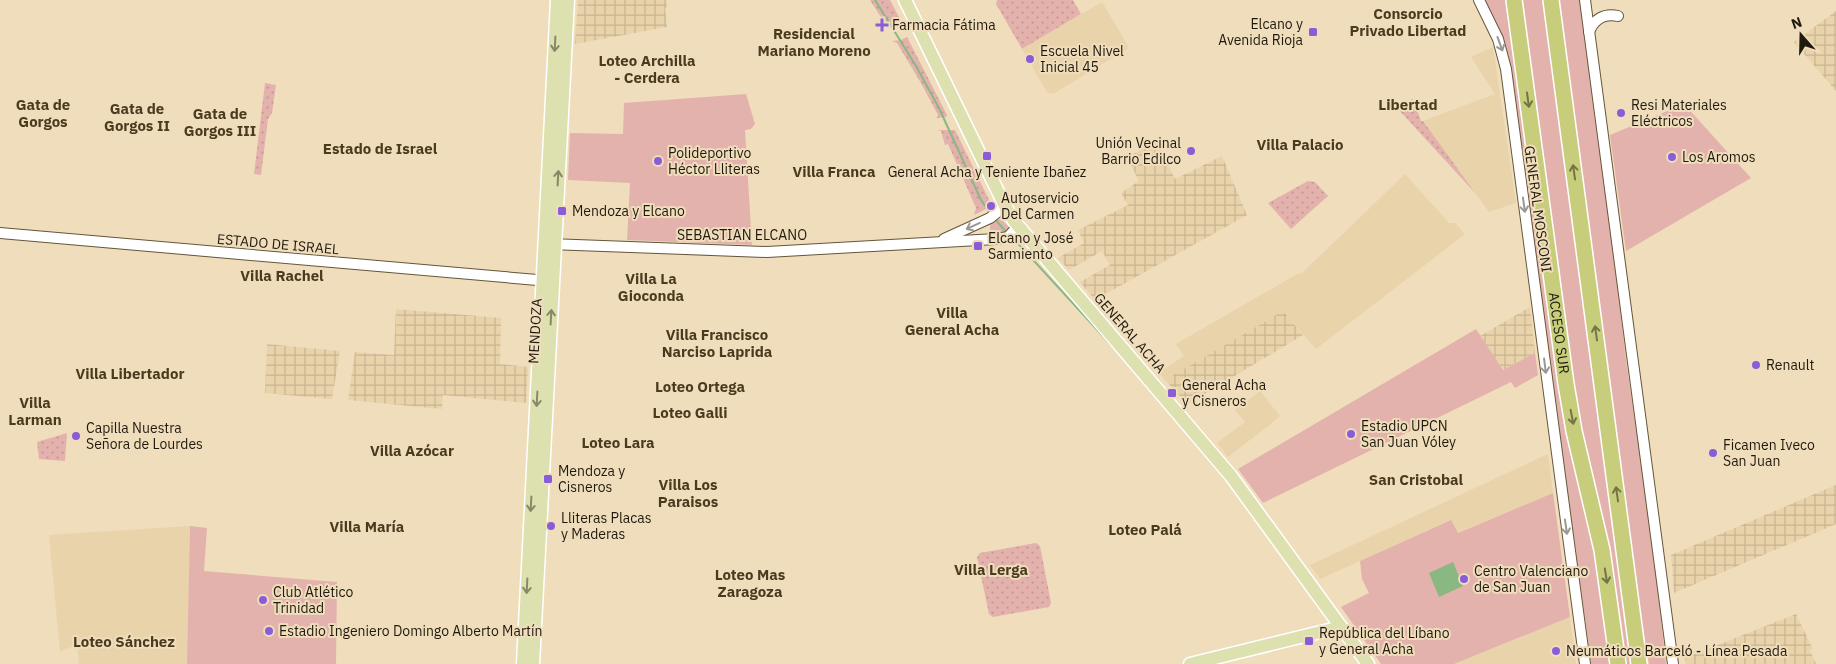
<svg xmlns="http://www.w3.org/2000/svg" width="1836" height="664" font-family="'IBM Plex Sans',sans-serif">
	<defs>
		<pattern id="industrial-grid" width="8" height="8" patternUnits="userSpaceOnUse" patternTransform="scale(1.25)"><rect width="8" height="8" fill="#e9d3ab"/><path d="M0 4h8M4 0v8" fill="none" stroke="#c8b592"/></pattern>
		<pattern id="park-dots" width="8" height="8" patternUnits="userSpaceOnUse" patternTransform="scale(1.25)"><rect width="8" height="8" fill="#e4b2ad"/><path d="M2 2h.1M6 6h.1" fill="none" stroke="#c39894" stroke-width="1.8" stroke-linecap="round"/></pattern>
	</defs>
	<rect width="100%" height="100%" fill="#efddbc"/>
	<g fill="#e9d3ab">
		<path d="M1102 2 1128 46 1127 49 1053 94 1047 92 1022 49Z"/>
		<path d="M1493 47 1516 203 1489 212 1423 121 1495 94 1471 57Z"/>
		<path d="M1405 174 1449 223H1455L1465 234 1316 349 1283 311 1165 380 1158 373 1184 356 1176 344 1299 273 1301 274Z"/>
		<path d="M1260 391 1280 416 1272 423 1228 457 1217 443 1245 422 1235 410Z"/>
		<path d="M1548 454 1553 493 1457 533 1450 520 1320 579 1310 565Z"/>
		<path d="M190 526 187 664H76L79 663 77 645 60 651 49 535Z"/>
		<path d="M1570 617 1576 664H1454L1487 651Z"/>
	</g>
	<g fill="url(#industrial-grid)">
		<path d="M578 0H666L667 7 665 8 667 27 575 44Z"/>
		<path d="M1836 11V91L1794 42Z"/>
		<path d="M1157 142 1175 179 1222 156 1247 215 1095 300 1080 282 1110 265 1102 251 1069 270 1058 258 1084 243 1078 230 1128 205 1121 193 1139 181 1127 157Z"/>
		<path d="M1530 307 1535 353 1503 370 1480 336Z"/>
		<path d="M396 309 501 318 500 364 528 367 526 403 443 395 442 409 348 400 355 352 394 355Z"/>
		<path d="M1283 311 1303 335 1193 401 1187 404 1165 380Z"/>
		<path d="M267 344 340 351 332 399 265 393Z"/>
		<path d="M1836 485V524L1674 593 1671 555Z"/>
		<path d="M1796 614 1813 649 1810 650 1816 664H1686L1685 658Z"/>
	</g>
	<g fill="#e4b2ad">
		<path d="M1485 0H1507L1556 363 1593 537 1611 664H1591L1509 60 1503 40Z"/>
		<path d="M1520 0H1545L1633 664H1625L1578 429Z"/>
		<path d="M1558 0H1580L1616 273 1626 360 1651 530 1666 664H1649L1640 612Z"/>
		<path d="M746 94 755 124 751 129 745 130 752 245 627 240 630 183 568 180 570 133 623 134 624 103Z"/>
		<path d="M1684 104 1751 178 1626 251 1610 135Z"/>
		<path d="M999 219 1003 221 1009 227C1007 235 1000 234 992 235L990 231V224Z"/>
		<path d="M1476 329 1503 370 1535 353 1538 375 1515 388 1511 382 1263 503 1238 469Z"/>
		<path d="M1553 493 1570 617 1454 664H1381L1341 607 1369 593 1362 579 1360 561 1451 520 1458 533Z"/>
		<path d="M190 526 207 528 204 571 337 582 336 664H187Z"/>
	</g>
	<g fill="url(#park-dots)">
		<path d="M870 0H890L900 19 899 22 892 26 881 28 884 22Z"/>
		<path d="M997 0H1073L1081 14 1022 49 996 4Z"/>
		<path d="M907 37 947 115 946 117 937 118 938 115 921 83 897 43 892 41 901 40Z"/>
		<path d="M265 83 276 85 272 113 268 119 261 175 254 174Z"/>
		<path d="M1413 99 1421 121H1423L1476 194 1398 109 1399 104Z"/>
		<path d="M938 130H955L992 206 974 215 976 208 948 144 945 145 941 131Z"/>
		<path d="M1308 181 1315 182 1328 196 1291 229 1268 203Z"/>
		<path d="M67 433 65 461 39 459 37 442Z"/>
		<path d="M1036 543 1040 546 1051 603 1049 607 993 617 989 614 977 557 980 553Z"/>
	</g>
	<path fill="#89b882" d="M1453 562 1463 586 1439 597 1429 573Z"/>
	<g fill="none" stroke-linecap="round" stroke-linejoin="round">
		<g stroke="#89b882" stroke-width="2">
			<path d="M875 0 916 66 939 108 981 200 990 213"/>
			<path d="M995 219 1006 232"/>
			<path d="M1012 237 1114 348"/>
		</g>
		<g stroke="#655639" stroke-width="12">
			<g id="minor">
				<path d="M1479 0 1498 39 1506 69 1585 664"/>
				<path d="M1585 0 1673 664"/>
				<path d="M1589 32C1594 19 1604 13 1618 16"/>
				<path d="M0 233 549 281"/>
				<path d="M944 239 990 218 1005 206"/>
				<path d="M549 244 767 252 996 239 1008 237 1018 226"/>
			</g>
		</g>
		<g stroke="#fff" stroke-width="15">
			<g id="major">
				<path d="M905 0 1005 206 1014 221 1231 476 1368 664"/>
				<path d="M523 664 557 0"/>
				<path d="M533 664 568 0"/>
				<path d="M1190 664 1341 627"/>
			</g>
		</g>
		<g stroke="#fff" stroke-width="18">
			<g id="highway">
				<path id="s1" d="M1514 0 1566 384 1574 431 1602 550 1618 664"/>
				<path d="M1551 0 1639 664"/>
			</g>
		</g>
		<use href="#minor" stroke="#fff" stroke-width="10"/>
		<use href="#major" stroke="#dde1b0" stroke-width="12"/>
		<use href="#highway" stroke="#c7cd7b" stroke-width="15"/>
	</g>
	<defs><path id="oneway-shaft" d="M-6 0H5M1.5-3L5.5 0L1.5 3" fill="none" stroke-width="1.6" stroke-linecap="round" stroke-linejoin="round" transform="scale(1.25)"/></defs>
	<g stroke="#888767">
		<use href="#oneway-shaft" transform="translate(555 44) rotate(93)"/>
		<use href="#oneway-shaft" transform="translate(558 178) rotate(-87)"/>
		<use href="#oneway-shaft" transform="translate(551 317) rotate(-87)"/>
		<use href="#oneway-shaft" transform="translate(537 399) rotate(93)"/>
		<use href="#oneway-shaft" transform="translate(531 504) rotate(93)"/>
		<use href="#oneway-shaft" transform="translate(527 586) rotate(93)"/>
	</g>
	<g stroke="#9b9893">
		<use href="#oneway-shaft" transform="translate(1500 44) rotate(70)"/>
		<use href="#oneway-shaft" transform="translate(1524 205) rotate(82)"/>
		<use href="#oneway-shaft" transform="translate(973 226) rotate(155)"/>
		<use href="#oneway-shaft" transform="translate(1545 366) rotate(83)"/>
		<use href="#oneway-shaft" transform="translate(1566 527) rotate(82)"/>
	</g>
	<g stroke="#747444">
		<use href="#oneway-shaft" transform="translate(1528 100) rotate(82)"/>
		<use href="#oneway-shaft" transform="translate(1574 172) rotate(-98)"/>
		<use href="#oneway-shaft" transform="translate(1596 333) rotate(-98)"/>
		<use href="#oneway-shaft" transform="translate(1572 417) rotate(79)"/>
		<use href="#oneway-shaft" transform="translate(1617 494) rotate(-98)"/>
		<use href="#oneway-shaft" transform="translate(1606 576) rotate(81)"/>
	</g>
	<g fill="#895dd7" stroke="#efddbc" stroke-width="2">
		<path d="M879.5 17.5h5v5h5v5h-5v5h-5v-5h-5v-5h5z"/>
		<rect x="1308" y="27" width="10" height="10" rx="2.5"/>
		<circle cx="1030" cy="59" r="5"/>
		<circle cx="1621" cy="113" r="5"/>
		<circle cx="1191" cy="151" r="5"/>
		<rect x="982" y="151" width="10" height="10" rx="2.5"/>
		<circle cx="1672" cy="157" r="5"/>
		<circle cx="658" cy="161" r="5"/>
		<circle cx="991" cy="206" r="5"/>
		<rect x="557" y="206" width="10" height="10" rx="2.5"/>
		<rect x="973" y="241" width="10" height="10" rx="2.5"/>
		<circle cx="1756" cy="365" r="5"/>
		<rect x="1167" y="388" width="10" height="10" rx="2.5"/>
		<circle cx="1351" cy="434" r="5"/>
		<circle cx="76" cy="436" r="5"/>
		<circle cx="1713" cy="453" r="5"/>
		<rect x="543" y="474" width="10" height="10" rx="2.5"/>
		<circle cx="551" cy="526" r="5"/>
		<circle cx="1464" cy="579" r="5"/>
		<circle cx="263" cy="600" r="5"/>
		<circle cx="269" cy="631" r="5"/>
		<rect x="1304" y="636" width="10" height="10" rx="2.5"/>
		<circle cx="1556" cy="651" r="5"/>
	</g>
	<g text-anchor="middle" stroke-width="4" stroke-linejoin="round" paint-order="stroke">
		<g font-size="14" fill="#201a0e" stroke="#efddbc" text-anchor="start">
			<text x="1303" y="29" text-anchor="end">Elcano y<tspan x="1303" dy="16">Avenida Rioja</tspan></text>
			<text x="892" y="30">Farmacia Fátima</text>
			<text x="1040" y="56">Escuela Nivel<tspan x="1040" dy="16">Inicial 45</tspan></text>
			<text x="1631" y="110">Resi Materiales<tspan x="1631" dy="16">Eléctricos</tspan></text>
			<text x="1181" y="148" text-anchor="end">Unión Vecinal<tspan x="1181" dy="16">Barrio Edilco</tspan></text>
			<text x="668" y="158">Polideportivo<tspan x="668" dy="16">Héctor Lliteras</tspan></text>
			<text x="1682" y="162">Los Aromos</text>
			<text x="987" y="177" text-anchor="middle">General Acha y Teniente Ibañez</text>
			<text x="1001" y="203">Autoservicio<tspan x="1001" dy="16">Del Carmen</tspan></text>
			<text x="572" y="216">Mendoza y Elcano</text>
			<text x="988" y="243">Elcano y José<tspan x="988" dy="16">Sarmiento</tspan></text>
			<text x="1766" y="370">Renault</text>
			<text x="1182" y="390">General Acha<tspan x="1182" dy="16">y Cisneros</tspan></text>
			<text x="1361" y="431">Estadio UPCN<tspan x="1361" dy="16">San Juan Vóley</tspan></text>
			<text x="86" y="433">Capilla Nuestra<tspan x="86" dy="16">Señora de Lourdes</tspan></text>
			<text x="1723" y="450">Ficamen Iveco<tspan x="1723" dy="16">San Juan</tspan></text>
			<text x="558" y="476">Mendoza y<tspan x="558" dy="16">Cisneros</tspan></text>
			<text x="561" y="523">Lliteras Placas<tspan x="561" dy="16">y Maderas</tspan></text>
			<text x="1474" y="576">Centro Valenciano<tspan x="1474" dy="16">de San Juan</tspan></text>
			<text x="273" y="597">Club Atlético<tspan x="273" dy="16">Trinidad</tspan></text>
			<text x="279" y="636">Estadio Ingeniero Domingo Alberto Martín</text>
			<text x="1319" y="638">República del Líbano<tspan x="1319" dy="16">y General Acha</tspan></text>
			<text x="1566" y="656">Neumáticos Barceló - Línea Pesada</text>
		</g>
		<g font-size="14" fill="#201a0e" stroke="#efddbc">
			<text transform="translate(1538 209) rotate(82)" y="5">GENERAL MOSCONI</text>
			<text x="742" y="240">SEBASTIAN ELCANO</text>
			<text transform="translate(278 244) rotate(5)" y="5">ESTADO DE ISRAEL</text>
			<text transform="translate(535 331) rotate(-87)" y="5">MENDOZA</text>
			<text transform="translate(1130 333) rotate(49)" y="5">GENERAL ACHA</text>
			<text dy="5" stroke="none"><textPath href="#s1" startOffset="336">ACCESO SUR</textPath></text>
		</g>
		<g font-size="15" font-weight="bold" fill="#4a3b1f" stroke="#efddbc">
			<text x="1408" y="19">Consorcio<tspan x="1408" dy="17">Privado Libertad</tspan></text>
			<text x="814" y="39">Residencial<tspan x="814" dy="17">Mariano Moreno</tspan></text>
			<text x="647" y="66">Loteo Archilla<tspan x="647" dy="17">- Cerdera</tspan></text>
			<text x="43" y="110">Gata de<tspan x="43" dy="17">Gorgos</tspan></text>
			<text x="1408" y="110">Libertad</text>
			<text x="137" y="114">Gata de<tspan x="137" dy="17">Gorgos II</tspan></text>
			<text x="220" y="119">Gata de<tspan x="220" dy="17">Gorgos III</tspan></text>
			<text x="1300" y="150">Villa Palacio</text>
			<text x="380" y="154">Estado de Israel</text>
			<text x="834" y="177">Villa Franca</text>
			<text x="282" y="281">Villa Rachel</text>
			<text x="651" y="284">Villa La<tspan x="651" dy="17">Gioconda</tspan></text>
			<text x="952" y="318">Villa<tspan x="952" dy="17">General Acha</tspan></text>
			<text x="717" y="340">Villa Francisco<tspan x="717" dy="17">Narciso Laprida</tspan></text>
			<text x="130" y="379">Villa Libertador</text>
			<text x="700" y="392">Loteo Ortega</text>
			<text x="35" y="408">Villa<tspan x="35" dy="17">Larman</tspan></text>
			<text x="690" y="418">Loteo Galli</text>
			<text x="618" y="448">Loteo Lara</text>
			<text x="412" y="456">Villa Azócar</text>
			<text x="1416" y="485">San Cristobal</text>
			<text x="688" y="490">Villa Los<tspan x="688" dy="17">Paraisos</tspan></text>
			<text x="367" y="532">Villa María</text>
			<text x="1145" y="535">Loteo Palá</text>
			<text x="991" y="575">Villa Lerga</text>
			<text x="750" y="580">Loteo Mas<tspan x="750" dy="17">Zaragoza</tspan></text>
			<text x="124" y="647">Loteo Sánchez</text>
		</g>
	</g>
	<g transform="translate(1801 35) rotate(340)" stroke="#efddbc" stroke-width="4" paint-order="stroke">
	<path d="M0-4L9 19L0 12L-9 19Z" fill="#201a0e"/>
	<text y="-8" font-size="14" font-weight="bold" text-anchor="middle" fill="#201a0e">N</text>
	</g>
</svg>
